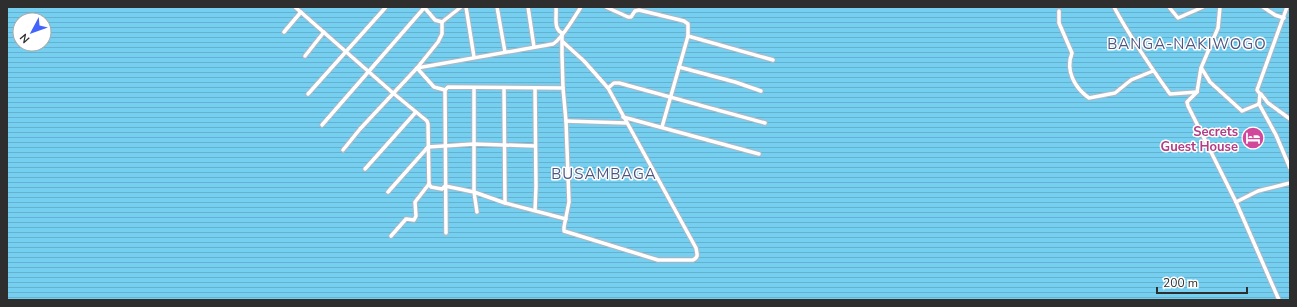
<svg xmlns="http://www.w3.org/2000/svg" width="1297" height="307" font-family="'Nunito Sans',sans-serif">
	<defs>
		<pattern id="water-rules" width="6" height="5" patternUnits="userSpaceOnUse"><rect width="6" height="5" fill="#75cff0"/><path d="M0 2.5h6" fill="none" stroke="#66b2ce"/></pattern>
	</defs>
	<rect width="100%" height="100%" fill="#efe9e1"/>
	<path fill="url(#water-rules)" fill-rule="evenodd" d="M7 7H1290V300H7ZM20 20H44V44H20Z"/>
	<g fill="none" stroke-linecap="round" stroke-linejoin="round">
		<g stroke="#b4b7c1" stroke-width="5.5">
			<g id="minor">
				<path d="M295 7 393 93 427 121 428 124 429 184 431 187 442 189 445 186 474 192 477 212"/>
				<path d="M424 7 435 20 442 22 461 7"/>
				<path d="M466 7 474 57"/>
				<path d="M497 7 505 52"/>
				<path d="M528 7 534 47"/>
				<path d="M556 7C557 16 553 29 562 33"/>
				<path d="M606 7 628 17H631L635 11 639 10 684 21 688 24V36L662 127"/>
				<path d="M1114 7C1130 37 1150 66 1170 94L1197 92"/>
				<path d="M1169 7 1178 18 1203 7"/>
				<path d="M1220 7 1218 28 1201 68 1197 92 1187 102 1188 106 1236 202 1279 300"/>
				<path d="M1263 7 1275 15 1284 18"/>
				<path d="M1287 7 1257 90 1260 94 1259 104 1276 135 1290 168"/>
				<path d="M1059 11V23L1072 53C1065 71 1075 88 1089 98L1115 93 1131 80 1153 71"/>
				<path d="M284 32 301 12"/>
				<path d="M688 36 773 60"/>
				<path d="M563 42 584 61 608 88 696 248C697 254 699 257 693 260H658L564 231V227L569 202 566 121 563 88"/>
				<path d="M305 56 324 32"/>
				<path d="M679 67 735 82 761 91"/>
				<path d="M1202 69 1210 82 1242 111 1259 104"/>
				<path d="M474 88V192L505 203 566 219"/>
				<path d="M504 88 505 203"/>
				<path d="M608 88 614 83H619L765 123"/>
				<path d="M445 90 434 87 417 68 553 44C562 39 575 16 581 7"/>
				<path d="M308 94 386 7"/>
				<path d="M1261 94 1268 103 1290 119"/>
				<path d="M623 117 759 154"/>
				<path d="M566 121 626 123"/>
				<path d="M322 125 424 8"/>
				<path d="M343 150 360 129 417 68 438 42 442 34V22"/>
				<path d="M365 169 416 112"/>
				<path d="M388 192 428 147 474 144 535 146"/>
				<path d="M1236 202 1258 191 1290 183"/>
				<path d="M535 210 536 187 535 88"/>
				<path d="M446 233 445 90 448 87 563 88 562 55V33"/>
				<path d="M391 236 406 219 414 220 416 216 415 202 429 184"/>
			</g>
		</g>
		<use href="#minor" stroke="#fff" stroke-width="3.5"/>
	</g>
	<defs>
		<g id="hotel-disc" transform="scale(1.15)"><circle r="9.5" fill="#d1479c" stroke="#fff"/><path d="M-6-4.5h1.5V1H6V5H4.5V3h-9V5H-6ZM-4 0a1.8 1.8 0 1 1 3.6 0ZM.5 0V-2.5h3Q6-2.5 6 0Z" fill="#fff"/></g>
	</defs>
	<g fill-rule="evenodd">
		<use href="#hotel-disc" x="1253" y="138"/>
	</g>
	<g text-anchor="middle" stroke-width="3" stroke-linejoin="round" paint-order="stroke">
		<g font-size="13" font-weight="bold" fill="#b23c85" stroke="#fff" text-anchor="end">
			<text x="1238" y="136">Secrets<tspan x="1238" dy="15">Guest House</tspan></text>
		</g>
		<g font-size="15" letter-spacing="1" fill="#4d5680" stroke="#fff">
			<text x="1187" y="49">BANGA-NAKIWOGO</text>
			<text x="604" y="179">BUSAMBAGA</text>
		</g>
	</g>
	<rect width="1297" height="307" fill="none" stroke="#2e2e2e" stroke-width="16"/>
	<g transform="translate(32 32) rotate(229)"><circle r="19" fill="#ffffff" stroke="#ababab"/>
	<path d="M0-3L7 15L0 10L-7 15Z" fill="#4264fb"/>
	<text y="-6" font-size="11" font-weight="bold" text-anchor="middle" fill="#2e2e2e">N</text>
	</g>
	<path d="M1157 287v6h90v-6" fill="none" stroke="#2e2e2e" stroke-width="2"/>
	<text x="1163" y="287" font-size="12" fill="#2e2e2e" stroke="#ffffff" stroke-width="3" paint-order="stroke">200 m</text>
</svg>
